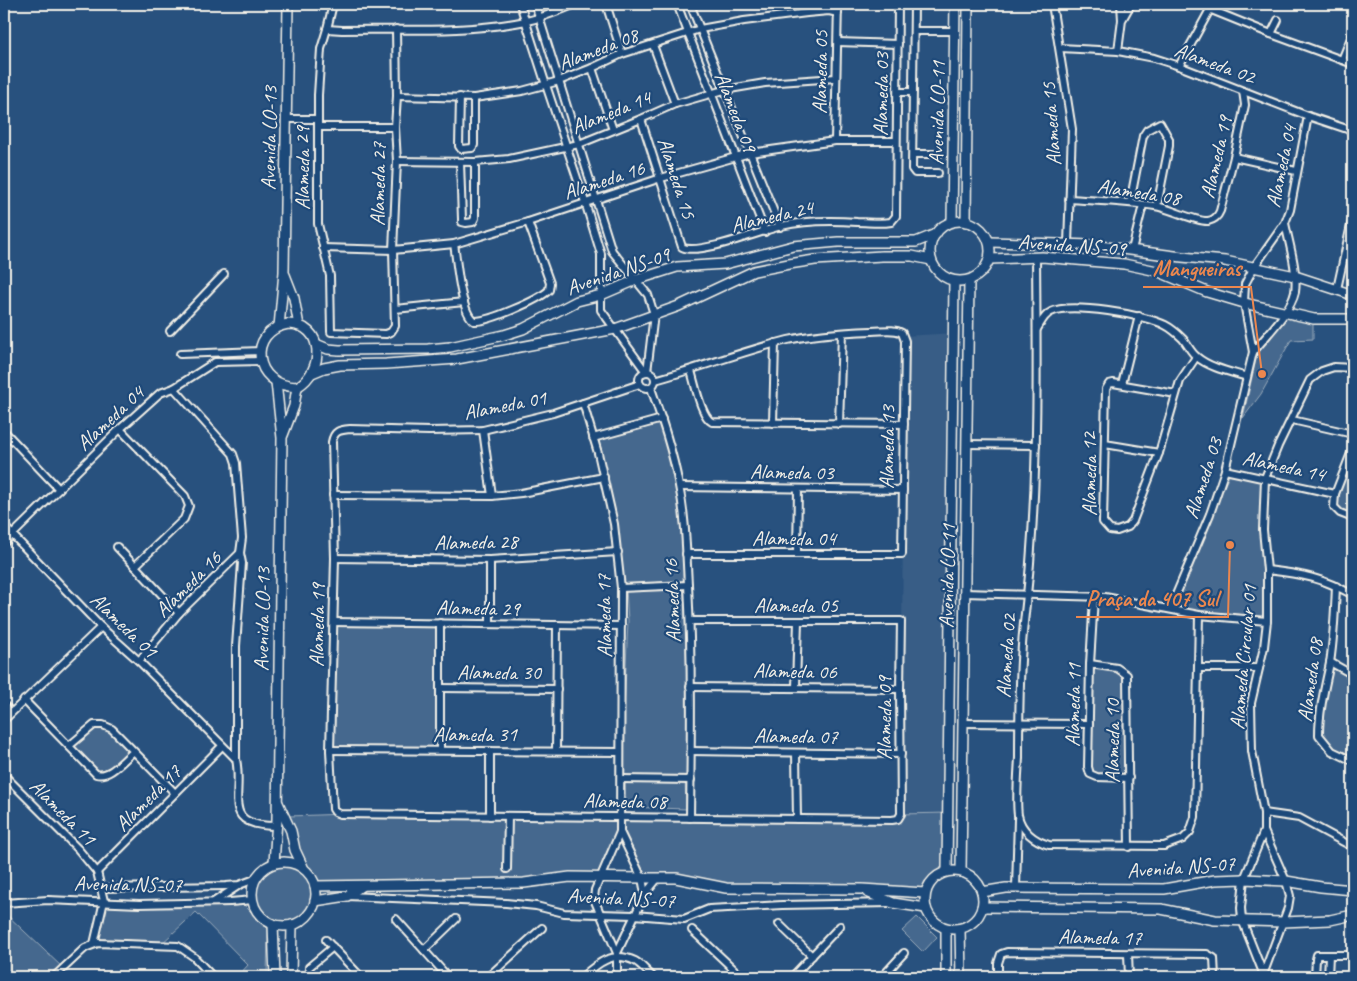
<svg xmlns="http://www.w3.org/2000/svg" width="1357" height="981" font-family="Caveat,sans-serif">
	<rect width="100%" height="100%" fill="#28517e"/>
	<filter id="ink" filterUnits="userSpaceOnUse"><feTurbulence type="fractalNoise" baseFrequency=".02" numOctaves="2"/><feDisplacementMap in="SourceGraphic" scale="10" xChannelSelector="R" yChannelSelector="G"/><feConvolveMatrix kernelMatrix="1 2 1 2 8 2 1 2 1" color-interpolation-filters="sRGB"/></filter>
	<g filter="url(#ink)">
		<path fill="#375d86" d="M955 333 948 813 901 814 904 336Z"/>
		<g fill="#45688e" stroke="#9cacbb">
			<path d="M1284 316 1313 321V339L1291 340 1261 394 1243 418 1257 355Z"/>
			<path d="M662 419 683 512 688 585 641 588 684 589 691 780H685L686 809 626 807 625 779H621L628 621 626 588H621L618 552 593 438Z"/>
			<path d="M1353 450V516L1334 507Z"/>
			<path d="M1231 471 1261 478 1260 511 1267 621 1170 609Z"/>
			<path d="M334 622 440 623V750H330Z"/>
			<path d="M1090 664 1122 670 1128 680 1129 778 1097 777 1089 771Z"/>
			<path d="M1333 665 1353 676V761C1342 756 1324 748 1319 735 1316 725 1330 678 1333 665Z"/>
			<path d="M108 726 133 752 108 774 99 775 69 746 90 728Z"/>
			<path d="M948 813 947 871 930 883 925 893 790 889 642 878 620 832 600 878 315 886C317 899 313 911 302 920 296 925 288 926 280 925 233 917 250 845 302 867L291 831 289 816 347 814 898 819 901 814Z"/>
			<path d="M104 901 241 902 268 929 267 977H237L248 965 196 912 160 945 94 944Z"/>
			<path d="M4 912 63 968 54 977H4Z"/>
			<path d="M917 917 937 937 923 952 902 931Z"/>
		</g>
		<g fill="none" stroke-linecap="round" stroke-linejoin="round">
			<g stroke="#f4f1e8" stroke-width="10">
				<g id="street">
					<path d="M333 4 327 29 321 49 318 95V224L330 276 331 332 386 334 391 332 395 326 393 250 397 161 395 127 397 96 396 29"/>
					<path d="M520 4 546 85 585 202 601 254V310L646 372"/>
					<path d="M535 4 612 251 648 295 654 314 647 372"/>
					<path d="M606 4 622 54"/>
					<path d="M677 4 765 232"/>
					<path d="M690 4 780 227"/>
					<path d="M761 4H765"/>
					<path d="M914 4 912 169 915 173H938"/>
					<path d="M1052 4 1072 129 1068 244"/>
					<path d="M1209 9 1271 34 1353 64"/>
					<path d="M1122 20 1131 4"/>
					<path d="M327 29 342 30C403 29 466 33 526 21 543 18 560 10 576 4"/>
					<path d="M914 31H955"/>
					<path d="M1271 34 1278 20"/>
					<path d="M838 42 898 44"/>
					<path d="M653 45 675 104"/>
					<path d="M1060 48 1118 51 1154 58 1179 66 1308 116 1353 131"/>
					<path d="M1118 51 1122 20 1121 4"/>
					<path d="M1342 60 1353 33"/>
					<path d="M1179 66 1213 4"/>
					<path d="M592 68 613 130"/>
					<path d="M898 92H913"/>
					<path d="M397 96 474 98 522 91 559 81 592 68 622 54 700 29 744 21 807 13 829 11 838 13"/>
					<path d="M460 97 459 146 461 149 472 148 474 145V98"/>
					<path d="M286 119H318"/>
					<path d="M641 119 682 247C697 256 762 231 781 226 807 220 831 220 857 222 868 222 880 224 891 222L896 216 898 4"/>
					<path d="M319 127H395"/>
					<path d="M835 141 838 4"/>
					<path d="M913 154H939"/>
					<path d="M1234 157 1296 171"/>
					<path d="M397 161 475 162 509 159 579 144 641 119 675 104 724 90 765 83 836 78"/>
					<path d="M460 162 462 219V222L466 223 473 222 475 218V162"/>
					<path d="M1069 199C1098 201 1127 202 1155 206 1170 208 1195 222 1208 221 1214 220 1218 216 1220 211L1234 157 1245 105 1243 91"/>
					<path d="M1130 203 1143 136 1147 130 1160 123 1169 139V146L1157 206"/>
					<path d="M1285 223C1289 243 1298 272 1295 292 1291 311 1266 336 1253 352L1244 303 1245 284 1254 267 1285 223 1290 210 1308 116"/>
					<path d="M454 244C457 261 460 311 474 321 488 322 539 300 549 290L550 283 528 222"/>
					<path d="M323 248 393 250 454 244 528 222 661 178 750 153 835 141H896"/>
					<path d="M1346 249 1353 251"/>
					<path d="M1132 250 1143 205"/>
					<path d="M1036 257C1037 359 1038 461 1030 563 1028 590 1024 618 1022 645 1019 683 1019 721 1019 758 1018 774 1016 801 1018 815 1021 831 1035 841 1049 845L1164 846 1183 839 1190 832 1195 817 1199 615"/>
					<path d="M1337 289 1353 216"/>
					<path d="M395 309 464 302"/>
					<path d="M1037 329C1041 323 1044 315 1051 312 1070 302 1146 315 1165 325 1171 328 1178 334 1183 339 1188 345 1191 353 1197 357 1210 368 1231 372 1247 377"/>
					<path d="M170 331 224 274"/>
					<path d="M180 354 260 351"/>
					<path d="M691 371C695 383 701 417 712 422L904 424"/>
					<circle cx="647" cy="380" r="8"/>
					<path d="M655 380C700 368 743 351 788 340 815 334 845 332 872 331 882 331 894 328 902 333L905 341 902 554H686"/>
					<path d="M640 384 553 413 483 430 429 431 350 429C339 430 334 431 332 442L335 558 330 750 333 809 335 812 340 814 892 820 898 819 901 814 900 689 901 621H690"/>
					<path d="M1122 384 1139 316"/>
					<path d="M174 388 233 454 236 463 242 538 240 553 242 563 236 646V759C244 797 219 826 277 826"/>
					<path d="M651 388C662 420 673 452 679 486 686 518 686 551 688 584 692 662 691 740 690 818"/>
					<path d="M1176 394 1113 383 1109 384 1106 389 1103 522 1110 530 1117 531 1128 527 1133 521 1159 453 1180 381 1196 357"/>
					<path d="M583 403 598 453 614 524 621 588 620 832 595 890 594 899 617 953"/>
					<path d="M1292 420 1353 434"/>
					<path d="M773 423 775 343"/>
					<path d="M839 424 842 333"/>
					<path d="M120 429 185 496 189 506 184 519 135 566"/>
					<path d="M483 430 492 496"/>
					<path d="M4 431 59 489"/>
					<path d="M593 438 662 419"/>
					<path d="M966 444 1036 445"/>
					<path d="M1105 444 1159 453"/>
					<path d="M1353 448 1335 494 1334 507 1340 513 1353 518"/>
					<path d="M1225 470 1335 494"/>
					<path d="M680 487 903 490"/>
					<path d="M333 495 492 496 521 493 604 477"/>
					<path d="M4 526 101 627 139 661 236 759"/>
					<path d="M4 543 120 429 160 393 174 388 215 362 261 361"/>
					<path d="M117 547 179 613"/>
					<path d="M797 554 798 489"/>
					<path d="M335 558 490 560 618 552"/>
					<path d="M1267 570C1302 574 1323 578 1353 595"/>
					<path d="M1336 586C1335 611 1334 637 1330 663 1325 687 1319 710 1319 735L1332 751 1353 761"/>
					<path d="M621 588 688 585"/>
					<path d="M964 593 1105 597 1199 615 1267 621"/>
					<path d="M1094 597 1090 664 1088 767 1090 774 1097 777 1129 778"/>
					<path d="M1170 609 1210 514 1225 470 1253 352"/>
					<path d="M334 622 621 626"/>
					<path d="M490 624V560"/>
					<path d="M139 661 179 613 240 553"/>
					<path d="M1330 662 1353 675"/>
					<path d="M1090 664 1117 668 1127 675 1129 847"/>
					<path d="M1198 668H1259"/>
					<path d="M690 687 900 689"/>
					<path d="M796 687 798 621"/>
					<path d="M441 688 557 689"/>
					<path d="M24 700 96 774C110 778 123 760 133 752"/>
					<path d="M4 705 11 712"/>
					<path d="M4 720 101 627"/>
					<path d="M962 723 1089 724"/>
					<path d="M69 746 94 725H103L112 729 175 793"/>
					<path d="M330 750 620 752"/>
					<path d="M440 750V623"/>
					<path d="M556 751 557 625"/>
					<path d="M691 751 901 754"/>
					<path d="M796 753 797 819"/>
					<path d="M4 775 78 849 97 872 104 901 94 944"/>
					<path d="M621 779 691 780"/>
					<path d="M1264 813 1299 818 1353 847"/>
					<path d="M490 816V751"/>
					<path d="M620 832 642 878 645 894"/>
					<path d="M507 869 508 816"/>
					<path d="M97 872 222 746"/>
					<path d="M102 888 226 886 239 885 255 879"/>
					<path d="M1016 888 1018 819"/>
					<path d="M347 896 506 903 536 906 564 913 634 915 684 919 709 909 782 905 890 903"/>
					<path d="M215 901 238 886"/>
					<path d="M4 903 48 900 139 904 230 902 253 900"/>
					<path d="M396 919 448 977"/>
					<path d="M779 924 812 956"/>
					<path d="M692 930 742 977"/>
					<path d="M326 940 361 977"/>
					<path d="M424 950 456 919"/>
					<path d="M1128 954 1129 977"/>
					<path d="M309 967 333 947"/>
					<path d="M1263 973 1242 920 1241 908 1244 879 1264 831V813L1252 751 1251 703 1264 647 1267 621V570L1263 530 1265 478 1278 446 1310 380 1322 371 1334 367 1353 368"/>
					<path d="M1263 975 1288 908 1290 896 1286 881 1264 831"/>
					<path d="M54 977 85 948 98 943 178 946 194 957 213 977"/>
					<path d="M488 977 542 928"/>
					<path d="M582 977C598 963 613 950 635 961 641 964 647 972 653 977"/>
					<path d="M617 977V953L645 894 658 878"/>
					<path d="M792 977 840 926"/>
					<path d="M882 977 904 953"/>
					<path d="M998 977V963L1001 954 1007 952 1207 954 1214 958 1215 977"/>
					<path d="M1315 977 1316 959 1317 955H1353"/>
					<path d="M1328 977 1329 955"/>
				</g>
			</g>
			<g stroke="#f4f1e8" stroke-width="12">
				<g id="secondary">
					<circle cx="960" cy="251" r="30"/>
					<path d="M952 222 955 4"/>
					<path d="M966 222 968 4"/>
					<path d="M990 242 1092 245 1182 257 1225 261 1295 276 1353 295"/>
					<path d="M990 259 1042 257 1124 264 1157 271 1207 292 1244 303 1314 319H1353"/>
					<path d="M285 275 294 298 299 326"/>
					<path d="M288 324C325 324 325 371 297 387 252 386 247 331 288 324Z"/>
					<path d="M279 327 284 272 288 4"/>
					<path d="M316 344 328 349 339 350 428 349 450 347 504 335 523 329 577 301 601 295 636 280 677 267 725 264 793 246 838 242H916L936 234"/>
					<path d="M312 373 324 368 340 365 386 364 457 359 615 329 679 306 754 271 789 264 815 260 882 256H912L931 260"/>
					<path d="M283 435 294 406 297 387"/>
					<path d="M278 803 291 831 295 850 303 867"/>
					<circle cx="284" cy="894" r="32"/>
					<path d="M274 863 277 820 282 438 276 382"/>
					<circle cx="954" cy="900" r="29"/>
					<path d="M947 871 954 281"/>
					<path d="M961 871 969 281"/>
					<path d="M315 886 524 883 570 877 642 878H676L726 888 862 889 925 893"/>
					<path d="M867 892 893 903 926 908"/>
					<path d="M982 892 1006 888 1164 889 1215 880 1244 879 1286 881 1321 887 1353 890"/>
					<path d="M315 901 347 896 361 886"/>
					<path d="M982 907 1161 909 1215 920 1283 922 1330 920 1353 915"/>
					<path d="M273 924 275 977"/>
					<path d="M960 929 961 977"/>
					<path d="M291 977 292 925"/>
					<path d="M946 977V929"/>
				</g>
			</g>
			<use href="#street" stroke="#1f4a7a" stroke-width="6"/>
			<use href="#secondary" stroke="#1f4a7a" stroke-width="9"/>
		</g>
	</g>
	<g text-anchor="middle" stroke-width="4.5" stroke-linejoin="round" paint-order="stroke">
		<g font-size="21" fill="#f4f1e8" stroke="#1f4a7a">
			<text transform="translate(598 49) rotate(-21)" y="7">Alameda 08</text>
			<text transform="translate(1215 63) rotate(20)" y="7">Alameda 02</text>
			<text transform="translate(820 72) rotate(-89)" y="7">Alameda 05</text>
			<text transform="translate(881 94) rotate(-89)" y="7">Alameda 03</text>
			<text transform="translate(611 112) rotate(-22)" y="7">Alameda 14</text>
			<text transform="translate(736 112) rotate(69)" y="7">Alameda 09</text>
			<text transform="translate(937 113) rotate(-89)" y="7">Avenida LO-11</text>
			<text transform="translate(1051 124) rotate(-94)" y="7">Alameda 15</text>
			<text transform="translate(269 138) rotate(-89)" y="7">Avenida LO-13</text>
			<text transform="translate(1216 157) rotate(-77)" y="7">Alameda 19</text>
			<text transform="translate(1281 166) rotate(-78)" y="7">Alameda 04</text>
			<text transform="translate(302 168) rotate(-90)" y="7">Alameda 29</text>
			<text transform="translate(677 178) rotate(72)" y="7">Alameda 15</text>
			<text transform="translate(604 180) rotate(-18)" y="7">Alameda 16</text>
			<text transform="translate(378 184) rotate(-89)" y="7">Alameda 27</text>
			<text transform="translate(1139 192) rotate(9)" y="7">Alameda 08</text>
			<text transform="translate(772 216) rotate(-13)" y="7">Alameda 24</text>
			<text transform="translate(1072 245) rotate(4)" y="7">Avenida NS-09</text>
			<text transform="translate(618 271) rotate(-19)" y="7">Avenida NS-09</text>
			<text transform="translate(505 405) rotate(-11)" y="7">Alameda 01</text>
			<text transform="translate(110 418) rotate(-43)" y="7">Alameda 04</text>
			<text transform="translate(887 447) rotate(-89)" y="7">Alameda 13</text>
			<text transform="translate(1284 466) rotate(12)" y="7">Alameda 14</text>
			<text transform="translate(792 472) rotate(1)" y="7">Alameda 03</text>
			<text transform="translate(1089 474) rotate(-90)" y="7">Alameda 12</text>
			<text transform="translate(1203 478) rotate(-72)" y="7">Alameda 03</text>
			<text x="794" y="545">Alameda 04</text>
			<text transform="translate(476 542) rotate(-1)" y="7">Alameda 28</text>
			<text transform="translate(947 576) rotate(-89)" y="7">Avenida LO-11</text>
			<text transform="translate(188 584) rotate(-45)" y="7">Alameda 16</text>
			<text transform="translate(672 601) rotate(-92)" y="7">Alameda 16</text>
			<text x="796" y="612">Alameda 05</text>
			<text transform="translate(478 608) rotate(1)" y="7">Alameda 29</text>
			<text transform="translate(604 616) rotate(-91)" y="7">Alameda 17</text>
			<text transform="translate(262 619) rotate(-89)" y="7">Avenida LO-13</text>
			<text transform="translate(124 625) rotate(44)" y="7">Alameda 01</text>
			<text transform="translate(317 625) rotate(-89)" y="7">Alameda 19</text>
			<text transform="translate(1006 656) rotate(-86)" y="7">Alameda 02</text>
			<text transform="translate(1243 657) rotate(-85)" y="7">Alameda Circular 01</text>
			<text transform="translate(795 671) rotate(1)" y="7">Alameda 06</text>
			<text x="499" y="679">Alameda 30</text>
			<text transform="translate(1310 680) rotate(-82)" y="7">Alameda 08</text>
			<text transform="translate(1073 705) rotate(-89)" y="7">Alameda 11</text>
			<text transform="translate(884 718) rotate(-90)" y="7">Alameda 09</text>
			<text x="475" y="741">Alameda 31</text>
			<text transform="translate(796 736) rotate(1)" y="7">Alameda 07</text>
			<text transform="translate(1112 741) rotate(-90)" y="7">Alameda 10</text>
			<text transform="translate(148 798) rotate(-45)" y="7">Alameda 17</text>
			<text transform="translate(625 801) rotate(1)" y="7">Alameda 08</text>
			<text transform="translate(63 812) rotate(45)" y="7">Alameda 11</text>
			<text transform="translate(1181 867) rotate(-4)" y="7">Avenida NS-07</text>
			<text transform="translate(128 884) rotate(1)" y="7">Avenida NS-07</text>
			<text transform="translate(621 898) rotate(3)" y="7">Avenida NS-07</text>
			<text transform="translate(1100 937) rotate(1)" y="7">Alameda 17</text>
		</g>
	</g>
	<path fill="none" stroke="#ec874e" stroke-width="2" d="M1262 374L1251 287H1143M1230 545L1228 617H1076"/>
	<g fill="#ec874e" stroke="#1f4a7a" stroke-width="2">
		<circle cx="1262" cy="374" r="5"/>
		<circle cx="1230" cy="545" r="5"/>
	</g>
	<g font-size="22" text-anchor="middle" font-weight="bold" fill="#ec874e" stroke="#1f4a7a" stroke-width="4.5" stroke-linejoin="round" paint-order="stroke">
		<text x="1197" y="276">Mangueiras</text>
		<text x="1152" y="606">Praça da 407 Sul</text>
	</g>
	<rect width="1357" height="981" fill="none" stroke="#1f4a7a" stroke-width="20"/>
	<rect x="10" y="10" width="1337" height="961" fill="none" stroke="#f4f1e8" stroke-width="2" filter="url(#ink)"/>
</svg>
